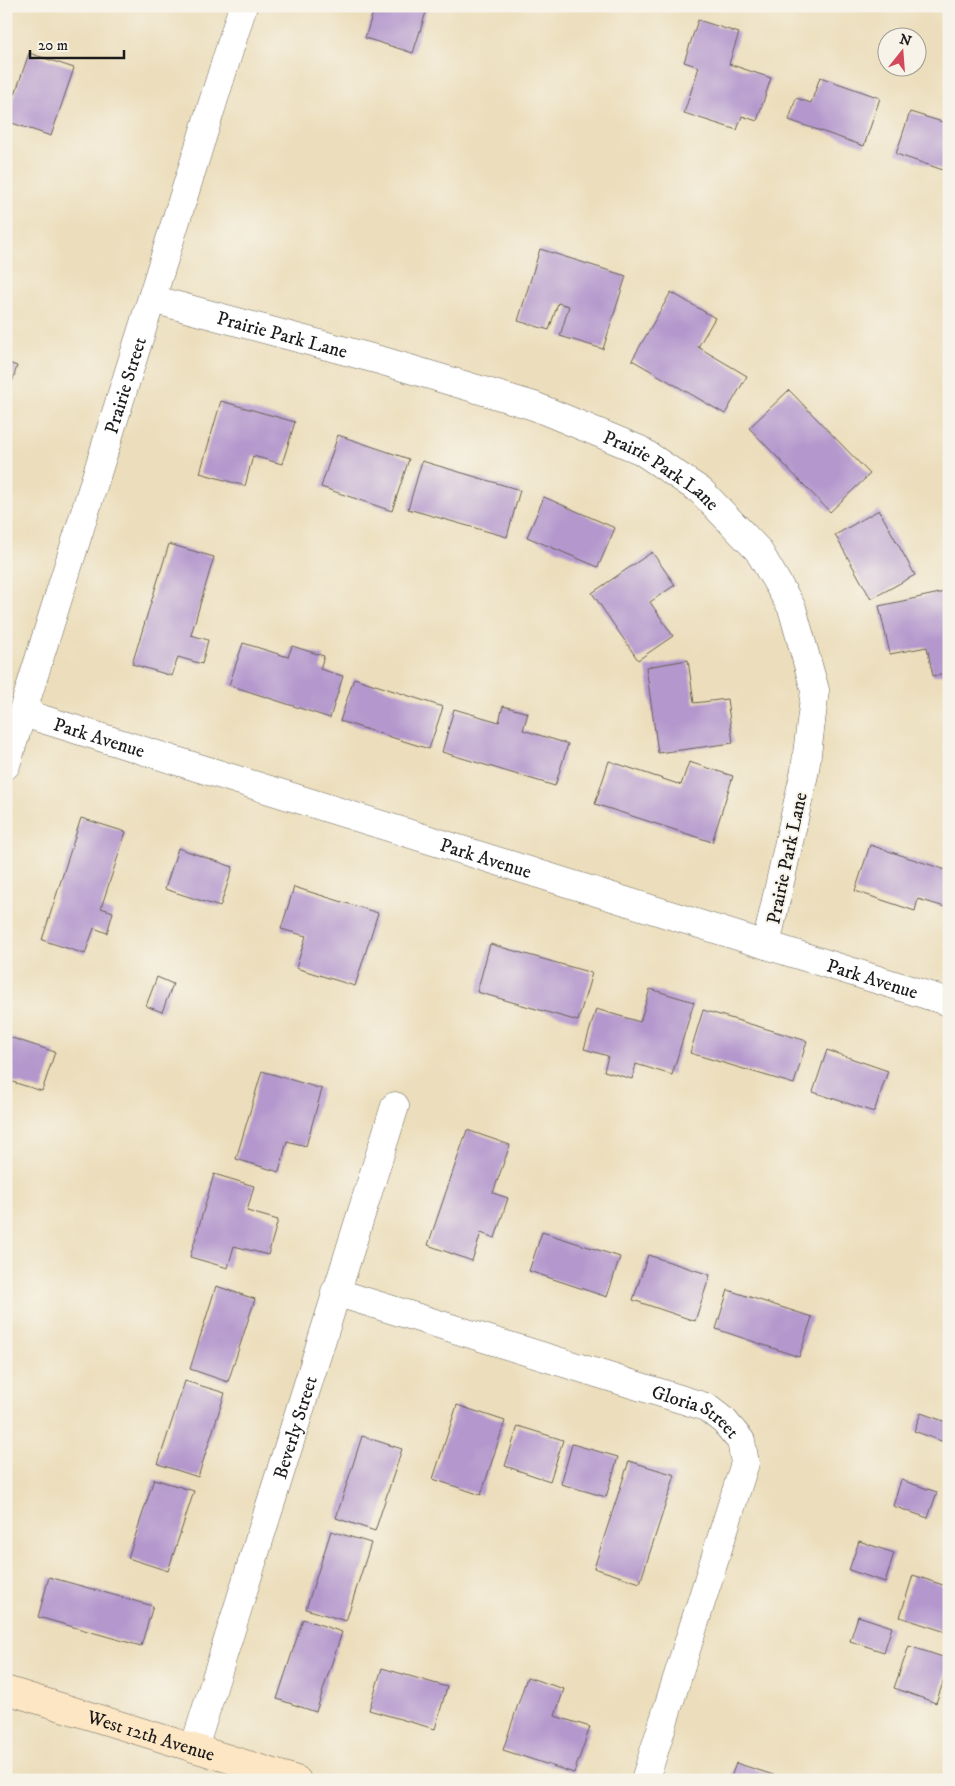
<svg xmlns="http://www.w3.org/2000/svg" width="955" height="1786" font-family="'IM FELL DW Pica',serif">
	<rect width="100%" height="100%" fill="#f7f3e8"/>
	<filter id="ink" filterUnits="userSpaceOnUse"><feTurbulence type="fractalNoise" baseFrequency=".02" numOctaves="2"/><feDisplacementMap in="SourceGraphic" scale="10" xChannelSelector="R" yChannelSelector="G"/><feConvolveMatrix kernelMatrix="1 2 1 2 8 2 1 2 1" color-interpolation-filters="sRGB"/></filter>
	<filter id="wash" filterUnits="userSpaceOnUse"><feTurbulence type="fractalNoise" baseFrequency=".0096" numOctaves="4" result="noise"/><feDisplacementMap in="SourceGraphic" scale="20" xChannelSelector="R" yChannelSelector="G"/><feGaussianBlur stdDeviation="1.12" result="paint"/><feColorMatrix in="noise" values="0 0 0 0 0 0 0 0 0 0 0 0 0 0 0 0 0 1.4 0 .05"/><feComposite in="paint" operator="in"/></filter>
	<g filter="url(#wash)">
		<rect width="100%" height="100%" fill="#ecdebc"/>
		<g id="blocks">
			<g fill="#b498cd">
				<path d="M375 6H428L413 53 365 38Z"/>
				<path d="M698 20 739 33 729 64 771 78 757 121 742 116 737 130 684 113 699 67 684 62Z"/>
				<path d="M29 53 74 68 51 136 6 121Z"/>
				<path d="M820 77 880 98 864 146 789 120 796 98 811 103Z"/>
				<path d="M910 112 949 124V172L896 154Z"/>
				<path d="M540 249 626 276 603 349 560 336 569 306 558 303 549 330 518 321Z"/>
				<path d="M671 292 715 318 698 347 747 376 725 414 632 360Z"/>
				<path d="M6 362 17 366 7 399H6Z"/>
				<path d="M789 390 870 474 830 512 749 428Z"/>
				<path d="M221 401 295 422 282 464 253 456 245 486 200 473Z"/>
				<path d="M338 435 409 459 392 511 321 487Z"/>
				<path d="M422 461 520 490 507 537 408 509Z"/>
				<path d="M544 497 615 528 598 567 527 537Z"/>
				<path d="M879 510 915 575 871 599 835 535Z"/>
				<path d="M169 544 214 557 191 635 208 640 202 664 178 657 172 676 132 664Z"/>
				<path d="M652 552 675 585 650 602 673 636 638 660 592 593Z"/>
				<path d="M949 591V673L933 676 927 647 890 654 879 606Z"/>
				<path d="M243 643 288 657 292 646 324 656 320 669 343 676 330 718 229 685Z"/>
				<path d="M688 660 694 703 727 699 733 743 658 753 646 667Z"/>
				<path d="M354 678 443 707 429 749 340 721Z"/>
				<path d="M503 706 528 713 523 730 568 744 555 786 442 752 454 709 499 722Z"/>
				<path d="M609 761 681 785 689 762 733 776 712 842 595 804Z"/>
				<path d="M81 818 126 832 101 908 113 912 107 933 94 928 85 954 42 940Z"/>
				<path d="M870 845 949 871V895L945 907 918 899 915 911 855 891Z"/>
				<path d="M178 848 233 867 220 907 165 889Z"/>
				<path d="M294 887 378 913 355 986 296 968 306 936 281 929Z"/>
				<path d="M490 944 592 973 578 1021 477 992Z"/>
				<path d="M157 977 173 984 162 1012 146 1006Z"/>
				<path d="M650 989 694 1002 672 1075 636 1064 632 1079 604 1071 608 1056 584 1049 596 1009 640 1022Z"/>
				<path d="M703 1010 807 1041 794 1084 690 1053Z"/>
				<path d="M6 1036 55 1052 42 1091 6 1080Z"/>
				<path d="M827 1050 888 1071 874 1112 813 1092Z"/>
				<path d="M262 1071 322 1089 306 1146 287 1141 279 1172 236 1159Z"/>
				<path d="M467 1130 510 1145 493 1193 508 1198 495 1238 481 1233 472 1261 428 1245Z"/>
				<path d="M214 1174 254 1186 247 1211 278 1220 268 1255 234 1246 228 1268 190 1257Z"/>
				<path d="M542 1232 620 1257 607 1297 529 1271Z"/>
				<path d="M648 1255 710 1275 695 1321 633 1300Z"/>
				<path d="M216 1286 255 1299 228 1382 190 1369Z"/>
				<path d="M728 1290 812 1317 799 1357 716 1329Z"/>
				<path d="M185 1381 225 1393 198 1477 158 1464Z"/>
				<path d="M457 1405 505 1421 481 1495 433 1479Z"/>
				<path d="M921 1413 949 1423V1430L944 1442 914 1431Z"/>
				<path d="M518 1426 563 1440 550 1481 505 1466Z"/>
				<path d="M362 1436 402 1449 375 1531 336 1518Z"/>
				<path d="M572 1444 618 1457 606 1497 561 1484Z"/>
				<path d="M629 1461 675 1475 640 1583 594 1568Z"/>
				<path d="M154 1479 194 1491 168 1571 128 1558Z"/>
				<path d="M901 1480 937 1492 928 1518 893 1506Z"/>
				<path d="M331 1531 371 1543 346 1621 306 1609Z"/>
				<path d="M859 1541 894 1553 885 1582 849 1570Z"/>
				<path d="M913 1575 949 1587V1633L900 1617Z"/>
				<path d="M49 1577 153 1606 141 1646 38 1617Z"/>
				<path d="M858 1616 892 1627 884 1652 850 1641Z"/>
				<path d="M303 1619 342 1632 316 1712 277 1699Z"/>
				<path d="M909 1646 949 1659V1665L936 1703 894 1688Z"/>
				<path d="M382 1668 447 1687 435 1729 369 1710Z"/>
				<path d="M527 1677 564 1689 555 1716 590 1727 574 1773 503 1750Z"/>
				<path d="M736 1763 786 1779V1780H730Z"/>
			</g>
		</g>
	</g>
	<g filter="url(#ink)">
		<use href="#blocks" fill-opacity="0" stroke="#656054" stroke-width="1"/>
		<g fill="none" stroke-linecap="round" stroke-linejoin="round">
			<g stroke="#656054" stroke-width="29">
				<g id="minor">
					<path id="s1" d="M152 299 383 361 534 406 640 450 701 491 758 550 792 608 815 690 805 770 766 945"/>
					<path id="s2" d="M23 713 949 1002"/>
					<path id="s3" d="M335 1292 706 1407 724 1421 741 1441 745 1463 645 1780"/>
					<path id="s4" d="M194 1748 395 1106"/>
				</g>
			</g>
			<g stroke="#656054" stroke-width="29">
				<g id="tertiary">
					<path id="s5" d="M6 765 243 6"/>
				</g>
			</g>
			<g stroke="#656054" stroke-width="29">
				<g id="secondary">
					<path id="s6" d="M6 1690 297 1780"/>
				</g>
			</g>
			<use href="#minor" stroke="#fff" stroke-width="28"/>
			<use href="#tertiary" stroke="#fff" stroke-width="28"/>
			<use href="#secondary" stroke="#fce6c4" stroke-width="28"/>
		</g>
	</g>
	<g text-anchor="middle" stroke-width="4" stroke-linejoin="round" paint-order="stroke">
		<g font-size="19" fill="#1c1c1c" stroke="#f7f3e8">
			<text dy="7" stroke="none"><textPath href="#s1" startOffset="135">Prairie Park Lane</textPath></text>
			<text dy="7" stroke="none"><textPath href="#s5" startOffset="398">Prairie Street</textPath></text>
			<text dy="7" stroke="none"><textPath href="#s1" startOffset="540">Prairie Park Lane</textPath></text>
			<text dy="7" stroke="none"><textPath href="#s2" startOffset="80">Park Avenue</textPath></text>
			<text dy="7" stroke="none"><textPath href="#s2" startOffset="485">Park Avenue</textPath></text>
			<text transform="translate(786 858) rotate(-78)" y="7">Prairie Park Lane</text>
			<text dy="7" stroke="none"><textPath href="#s2" startOffset="890">Park Avenue</textPath></text>
			<text dy="7" stroke="none"><textPath href="#s3" startOffset="381">Gloria Street</textPath></text>
			<text dy="7" stroke="none"><textPath href="#s4" startOffset="336">Beverly Street</textPath></text>
			<text dy="7" stroke="none"><textPath href="#s6" startOffset="152">West 12th Avenue</textPath></text>
		</g>
	</g>
	<rect width="955" height="1786" fill="none" stroke="#f7f3e8" stroke-width="25"/>
	<g transform="translate(902 52) rotate(17)"><circle r="24" fill="#f7f3e8" stroke="#9f9d96"/>
	<path d="M0-4L9 19L0 12L-9 19Z" fill="#d1495b"/>
	<text y="-8" font-size="14" font-weight="bold" text-anchor="middle" fill="#1c1c1c">N</text>
	</g>
	<path d="M30 50v8h94v-8" fill="none" stroke="#1c1c1c" stroke-width="2.5"/>
	<text x="38" y="50" font-size="15" fill="#1c1c1c" stroke="#f7f3e8" stroke-width="4" paint-order="stroke">20 m</text>
</svg>
